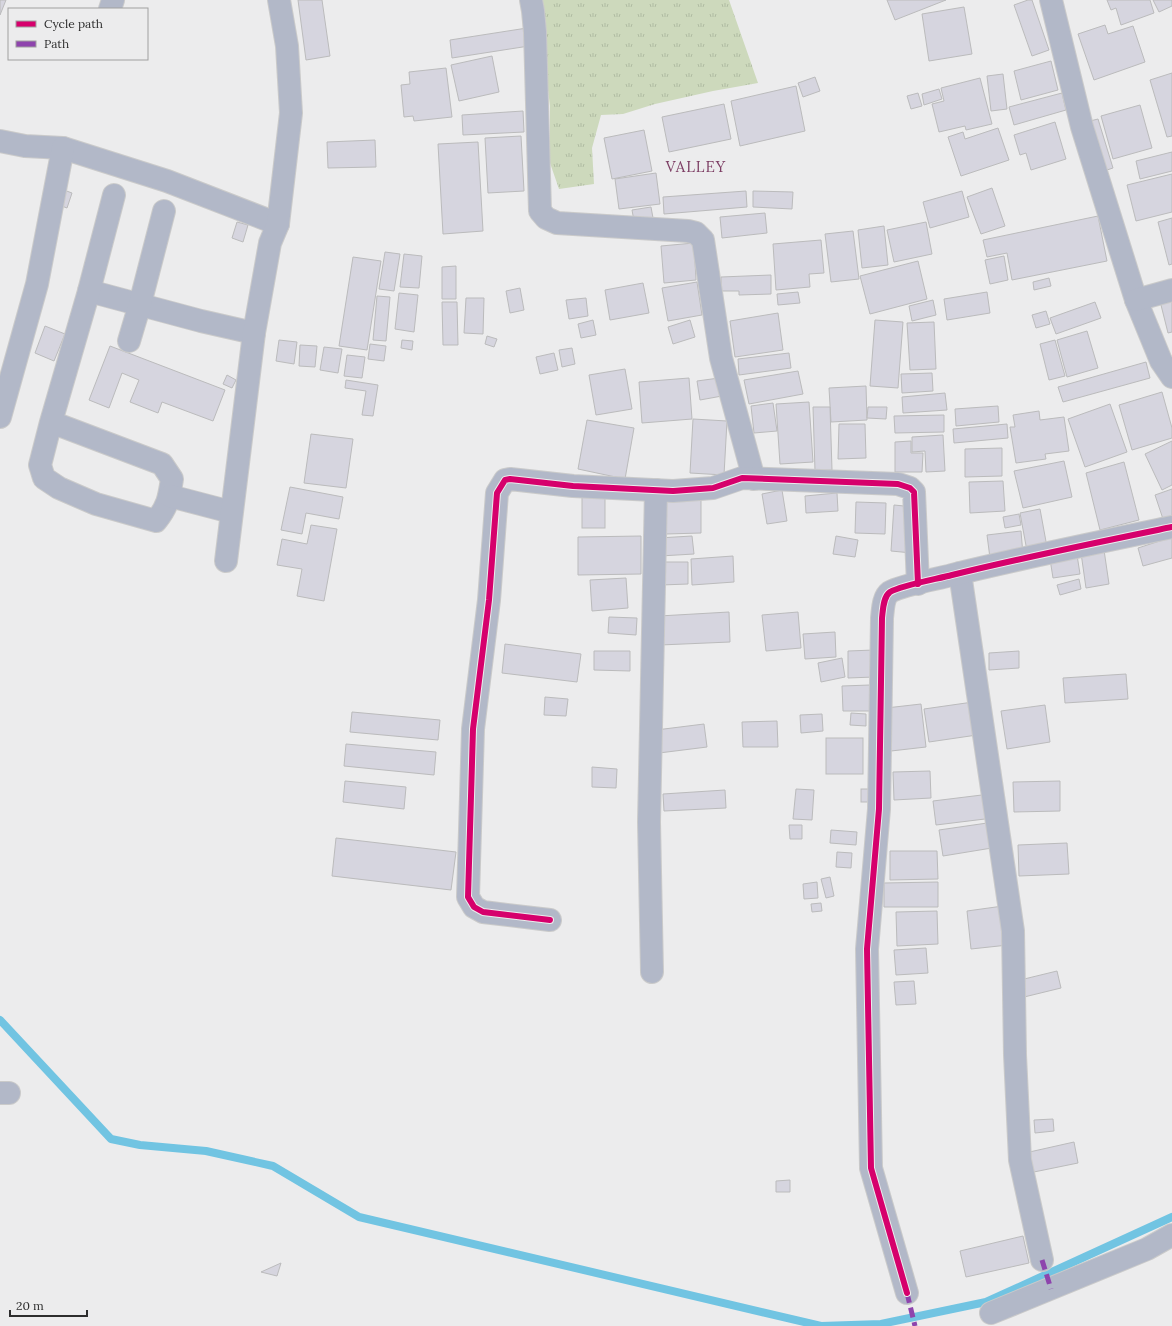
<svg xmlns="http://www.w3.org/2000/svg" width="1172" height="1326" font-family="Lora,serif">
	<defs>
		<pattern id="grass-tufts" width="24" height="20" patternUnits="userSpaceOnUse"><rect width="24" height="20" fill="#cdd9bc"/><path d="M3 7l-1-3M5 7V3M7 7l1-3M15 17l-1-3M17 17v-4M19 17l1-3" fill="none" stroke="#b0bba2"/></pattern>
	</defs>
	<rect width="100%" height="100%" fill="#ececed"/>
	<path fill="url(#grass-tufts)" d="M543 0H729L758 83 713 91 655 104 623 114 601 115 592 148 594 184 559 189 550 163V106L545 66Z"/>
	<g fill="none" stroke-linecap="round" stroke-linejoin="round">
		<path stroke="#71c4e2" stroke-width="8" d="M0 1020 111 1139 140 1145 206 1151 273 1166 359 1217 821 1326 881 1324 986 1302 1172 1217"/>
	</g>
	<g fill="#d6d5df" stroke="#bbbbbc">
		<path d="M0 0H6L0 15Z"/>
		<path d="M298 0H322L330 56 306 60Z"/>
		<path d="M887 0H946L895 20Z"/>
		<path d="M1028 0H1032L1049 50 1032 56 1014 5Z"/>
		<path d="M1107 0H1150L1154 13 1121 25 1116 8 1111 10Z"/>
		<path d="M1153 0H1172V6L1159 12Z"/>
		<path d="M964 7 972 54 929 61 922 14Z"/>
		<path d="M1105 25 1108 34 1133 26 1145 62 1094 80 1078 34Z"/>
		<path d="M527 28 529 46 452 58 450 40Z"/>
		<path d="M492 56 499 92 459 101 451 65Z"/>
		<path d="M1051 61 1058 90 1021 100 1014 71Z"/>
		<path d="M446 68 452 117 414 121 413 116 404 117 401 85 410 84 409 72Z"/>
		<path d="M1172 73V136L1167 137 1150 80Z"/>
		<path d="M1003 74 1007 109 991 111 987 76Z"/>
		<path d="M815 77 820 91 803 97 798 83Z"/>
		<path d="M980 78 992 124 966 130 965 126 939 132 932 104 944 101 941 88Z"/>
		<path d="M796 86 805 131 740 146 731 101Z"/>
		<path d="M939 89 942 99 924 105 922 94Z"/>
		<path d="M918 93 922 106 911 109 907 96Z"/>
		<path d="M1062 93 1066 110 1014 125 1009 107Z"/>
		<path d="M724 104 731 139 669 152 662 117Z"/>
		<path d="M1140 105 1152 148 1113 159 1101 116Z"/>
		<path d="M523 111 524 132 463 135 462 115Z"/>
		<path d="M1098 119 1113 168 1098 173 1082 123Z"/>
		<path d="M1055 122 1066 159 1031 170 1026 153 1020 155 1014 135Z"/>
		<path d="M998 128 1009 160 961 176 948 137 963 132 965 139Z"/>
		<path d="M644 130 652 171 612 179 604 138Z"/>
		<path d="M521 136 524 191 488 193 485 138Z"/>
		<path d="M375 140 376 167 328 168 327 142Z"/>
		<path d="M478 142 483 231 443 234 438 144Z"/>
		<path d="M1172 152V171L1140 179 1136 161Z"/>
		<path d="M656 173 660 204 619 209 615 179Z"/>
		<path d="M1172 174V212L1136 221 1127 185Z"/>
		<path d="M992 188 1005 226 981 234 967 197Z"/>
		<path d="M64 190 72 193 67 208 59 205Z"/>
		<path d="M746 191 747 207 664 214 663 197Z"/>
		<path d="M753 191 793 192 792 209 753 207Z"/>
		<path d="M962 191 969 217 930 228 923 202Z"/>
		<path d="M651 207 653 218 634 221 632 210Z"/>
		<path d="M765 213 767 233 722 238 720 217Z"/>
		<path d="M1098 216 1107 261 1012 280 1007 253 987 257 983 240Z"/>
		<path d="M1172 218V264L1169 265 1158 222Z"/>
		<path d="M237 222 248 225 243 242 232 238Z"/>
		<path d="M926 222 932 254 894 262 887 230Z"/>
		<path d="M884 226 888 265 862 268 858 230Z"/>
		<path d="M853 231 859 279 831 282 825 234Z"/>
		<path d="M821 240 824 273 809 274 810 287 776 290 773 244Z"/>
		<path d="M694 243 696 280 664 283 661 246Z"/>
		<path d="M385 252 400 254 394 291 379 289Z"/>
		<path d="M404 254 422 256 419 288 400 287Z"/>
		<path d="M1004 256 1008 280 990 284 985 260Z"/>
		<path d="M353 257 381 261 367 350 339 346Z"/>
		<path d="M918 261 927 299 870 314 860 276Z"/>
		<path d="M456 266V299H442V267Z"/>
		<path d="M771 275V294L739 295V291H721V277Z"/>
		<path d="M1049 278 1051 286 1034 290 1033 282Z"/>
		<path d="M697 282 702 315 668 321 662 288Z"/>
		<path d="M643 283 649 313 610 320 605 290Z"/>
		<path d="M520 288 524 310 510 313 506 291Z"/>
		<path d="M798 292 800 303 778 305 777 294Z"/>
		<path d="M987 292 990 313 947 320 944 299Z"/>
		<path d="M399 293 418 295 414 332 395 329Z"/>
		<path d="M1172 293V332L1168 333 1159 297Z"/>
		<path d="M377 296 390 297 386 341 373 340Z"/>
		<path d="M466 298H484L483 334 464 333Z"/>
		<path d="M586 298 588 316 569 319 566 300Z"/>
		<path d="M933 300 936 315 912 321 909 306Z"/>
		<path d="M442 302H457L458 345H443Z"/>
		<path d="M1095 302 1101 318 1056 334 1050 318Z"/>
		<path d="M1046 311 1050 324 1036 328 1032 315Z"/>
		<path d="M778 313 783 350 735 357 730 321Z"/>
		<path d="M593 320 596 335 581 338 578 324Z"/>
		<path d="M690 320 695 337 673 344 668 327Z"/>
		<path d="M875 320 903 322 898 388 870 386Z"/>
		<path d="M934 322 936 369 910 370 907 323Z"/>
		<path d="M45 326 65 334 54 361 35 353Z"/>
		<path d="M1087 331 1098 368 1067 377 1057 340Z"/>
		<path d="M487 336 497 339 494 347 485 344Z"/>
		<path d="M279 340 297 342 294 364 276 361Z"/>
		<path d="M402 340 413 341 412 350 401 348Z"/>
		<path d="M1055 340 1065 376 1049 380 1040 344Z"/>
		<path d="M370 344 386 346 384 361 368 359Z"/>
		<path d="M300 345 317 346 315 367 299 366Z"/>
		<path d="M110 346 225 390 213 421 162 402 158 413 130 402 139 380 122 373 109 408 89 400Z"/>
		<path d="M324 347 342 349 338 373 320 370Z"/>
		<path d="M572 348 575 364 562 367 559 350Z"/>
		<path d="M554 353 558 370 540 374 536 357Z"/>
		<path d="M789 353 791 368 739 375 738 359Z"/>
		<path d="M347 355 365 357 362 378 344 376Z"/>
		<path d="M1146 362 1150 378 1063 402 1058 387Z"/>
		<path d="M625 369 632 409 596 415 589 375Z"/>
		<path d="M798 371 803 394 749 404 744 380Z"/>
		<path d="M932 373 933 391 902 393 901 374Z"/>
		<path d="M227 375 236 380 232 388 223 384Z"/>
		<path d="M689 378 692 419 642 423 639 382Z"/>
		<path d="M719 378 722 396 700 400 697 381Z"/>
		<path d="M346 380 378 385 373 416 362 415 366 391 345 388Z"/>
		<path d="M866 386 867 420 831 422 829 388Z"/>
		<path d="M1162 392 1172 428V438L1132 450 1119 405Z"/>
		<path d="M945 393 947 410 903 413 902 397Z"/>
		<path d="M809 402 813 462 780 464 776 404Z"/>
		<path d="M773 403 777 431 754 433 751 406Z"/>
		<path d="M1110 404 1127 452 1085 467 1068 419Z"/>
		<path d="M998 406 999 422 956 426 955 409Z"/>
		<path d="M813 407H830L832 470 815 471Z"/>
		<path d="M868 407H887L886 419 867 418Z"/>
		<path d="M1039 411 1040 420 1064 417 1069 451 1045 454 1046 459 1016 463 1010 427H1015L1013 415Z"/>
		<path d="M944 415V432L895 433 894 416Z"/>
		<path d="M693 419 727 421 724 475 690 473Z"/>
		<path d="M587 420 634 428 625 479 578 469Z"/>
		<path d="M839 424H865L866 458 838 459Z"/>
		<path d="M1007 424 1008 438 954 443 953 429Z"/>
		<path d="M311 434 353 439 346 488 304 483Z"/>
		<path d="M943 435 945 471 926 472 925 451 912 452V437Z"/>
		<path d="M911 441V453H923L922 472H895V442Z"/>
		<path d="M1172 441V485L1162 490 1145 454Z"/>
		<path d="M1002 448V476L965 477V449Z"/>
		<path d="M1064 461 1072 497 1023 508 1014 471Z"/>
		<path d="M1124 462 1139 520 1100 530 1086 473Z"/>
		<path d="M1003 481 1005 511 970 513 969 482Z"/>
		<path d="M290 487 343 497 339 519 306 513 302 534 281 530Z"/>
		<path d="M1172 489V523L1165 525 1155 495Z"/>
		<path d="M782 490 787 521 767 524 762 494Z"/>
		<path d="M837 493 838 511 806 513 805 496Z"/>
		<rect x="582" y="494" width="23" height="34"/>
		<path d="M701 500V533L666 534V501Z"/>
		<path d="M856 502 886 503 885 534 855 533Z"/>
		<path d="M894 505 914 507 912 553 891 551Z"/>
		<path d="M1040 509 1047 547 1027 551 1020 513Z"/>
		<path d="M1019 514 1021 525 1005 528 1003 517Z"/>
		<path d="M311 525 337 529 324 601 297 596 302 569 277 565 282 539 307 544Z"/>
		<path d="M1021 531 1023 555 990 558 987 535Z"/>
		<path d="M641 536V574L578 575V537Z"/>
		<path d="M692 536 694 554 660 556 658 538Z"/>
		<path d="M836 536 858 540 855 557 833 554Z"/>
		<path d="M1172 537V558L1143 566 1138 548Z"/>
		<path d="M1104 550 1109 584 1086 588 1081 553Z"/>
		<path d="M1077 555 1080 574 1053 578 1050 559Z"/>
		<path d="M733 556 734 582 692 585 691 559Z"/>
		<path d="M661 562H688V584L661 585Z"/>
		<path d="M626 578 628 608 592 611 590 580Z"/>
		<path d="M1079 579 1081 589 1060 595 1057 585Z"/>
		<path d="M729 612 730 642 660 645 659 616Z"/>
		<path d="M798 612 801 648 766 651 762 615Z"/>
		<path d="M609 617 637 618 636 635 608 633Z"/>
		<path d="M835 632 836 657 805 659 803 634Z"/>
		<path d="M505 644 581 654 577 682 502 673Z"/>
		<path d="M874 650V677L848 678V651Z"/>
		<path d="M594 651H630V671L594 670Z"/>
		<path d="M1019 651V668L989 670V653Z"/>
		<path d="M842 658 845 677 821 682 818 663Z"/>
		<path d="M1126 674 1128 699 1065 703 1063 678Z"/>
		<path d="M870 685V711H843L842 686Z"/>
		<path d="M545 697 568 699 566 716 544 715Z"/>
		<path d="M973 702 977 735 929 742 924 709Z"/>
		<path d="M921 704 926 747 891 751 886 708Z"/>
		<path d="M1045 705 1050 742 1007 749 1001 711Z"/>
		<path d="M352 712 440 720 438 740 350 732Z"/>
		<path d="M851 713 866 714V726L850 725Z"/>
		<path d="M822 714 823 731 801 733 800 715Z"/>
		<path d="M777 721 778 747H743L742 722Z"/>
		<path d="M704 724 707 747 659 753 656 730Z"/>
		<rect x="826" y="738" width="37" height="36"/>
		<path d="M346 744 436 752 434 775 344 766Z"/>
		<path d="M592 767 617 769 616 788 592 787Z"/>
		<path d="M930 771 931 798 894 800 893 772Z"/>
		<path d="M345 781 406 787 404 809 343 802Z"/>
		<path d="M1060 781V811L1014 812 1013 782Z"/>
		<path d="M796 789 814 790 812 820 793 819Z"/>
		<rect x="861" y="789" width="13" height="13"/>
		<path d="M725 790 726 808 664 811 663 794Z"/>
		<path d="M990 794 993 818 936 825 933 801Z"/>
		<path d="M994 822 998 847 943 856 939 830Z"/>
		<path d="M789 825H802V839H790Z"/>
		<path d="M831 830 857 832 856 845 830 843Z"/>
		<path d="M336 838 456 852 451 890 332 876Z"/>
		<path d="M1067 843 1069 874 1019 876 1018 845Z"/>
		<path d="M890 851H937L938 879 890 880Z"/>
		<path d="M837 852 852 853 851 868 836 867Z"/>
		<path d="M830 877 834 896 826 898 821 879Z"/>
		<path d="M817 882 818 898 804 899 803 884Z"/>
		<path d="M938 882V907H884V883Z"/>
		<path d="M821 903 822 911 812 912 811 904Z"/>
		<path d="M1003 906 1008 945 971 949 967 911Z"/>
		<path d="M937 911 938 944 897 946 896 912Z"/>
		<path d="M926 948 928 973 896 975 894 950Z"/>
		<path d="M1057 971 1061 988 1020 998 1016 981Z"/>
		<path d="M914 981 916 1004 896 1005 894 982Z"/>
		<path d="M1053 1119 1054 1131 1035 1133 1034 1120Z"/>
		<path d="M1074 1142 1078 1163 1029 1173 1025 1153Z"/>
		<path d="M790 1180V1192H776V1181Z"/>
		<path d="M1023 1236 1029 1263 966 1277 960 1251Z"/>
		<path d="M281 1263 277 1276 261 1272Z"/>
	</g>
	<g fill="none" stroke-linecap="round" stroke-linejoin="round">
		<g stroke="#cacaca" stroke-width="24">
			<g id="minor">
				<path d="M531 0 533 11 535 32 540 211 546 218 557 223 688 231 696 233 703 240 721 358 754 479"/>
				<path d="M1051 0 1082 127 1136 300 1161 361 1172 377"/>
				<path d="M110 9 113 0"/>
				<path d="M0 141 25 146 63 148 167 181 278 224"/>
				<path d="M89 291 201 321 254 333"/>
				<path d="M1136 300 1172 290"/>
				<path d="M129 341 140 304 164 211"/>
				<path d="M0 417 37 284 63 148"/>
				<path d="M51 422 162 464 172 479C169 498 168 506 156 521L96 504 59 488 44 478 40 465 51 422 89 291 114 195"/>
				<path d="M170 496 231 512"/>
				<path d="M226 561 254 333 270 243 278 224 291 113 287 46 279 0"/>
				<path d="M960 573 1013 931 1015 1055 1020 1160 1042 1260"/>
				<path d="M550 920 483 912 474 907 468 897 473 729 489 600 497 493 505 480 510 479 573 486 673 491 713 488 742 478 898 484 910 488 914 492 918 584"/>
				<path d="M652 972 649 822 656 490"/>
				<path d="M0 1093H9"/>
				<path d="M907 1293 871 1168 867 949 879 809 882 618C883 610 883 597 890 592 902 585 937 579 952 575 1025 557 1099 542 1172 527"/>
				<path d="M991 1313 1147 1249 1172 1235"/>
			</g>
		</g>
		<use href="#minor" stroke="#b2b8c8" stroke-width="22"/>
		<g stroke="#8e44ad" stroke-width="5" stroke-dasharray="10 5" stroke-linecap="butt">
			<path d="M1042 1260 1051 1289"/>
			<path d="M907 1293 915 1326"/>
		</g>
		<g stroke="#ececed" stroke-width="8">
			<g id="cycleway">
				<path d="M550 920 483 912 474 907 468 897 473 729 489 600 497 493 505 480 510 479 573 486 673 491 713 488 742 478 898 484 910 488 914 492 918 584"/>
				<path d="M907 1293 871 1168 867 949 879 809 882 618C883 610 883 597 890 592 902 585 937 579 952 575 1025 557 1099 542 1172 527"/>
			</g>
		</g>
		<use href="#cycleway" stroke="#d6006c" stroke-width="6"/>
	</g>
	<g text-anchor="middle" stroke-width="3.5" stroke-linejoin="round" paint-order="stroke">
		<g font-size="15" letter-spacing="1" fill="#7d3e64" stroke="#ececed">
			<text x="696" y="172">VALLEY</text>
		</g>
	</g>
	<rect x="8" y="8" width="140" height="52" fill="#ececed" stroke="#a0a0a0"/>
	<rect x="16" y="21" width="20" height="6" fill="#d6006c" stroke="#a0a0a0"/>
	<text x="44" y="28" font-size="12" fill="#2d2d2d">Cycle path</text>
	<rect x="16" y="41" width="20" height="6" fill="#8e44ad" stroke="#a0a0a0"/>
	<text x="44" y="48" font-size="12" fill="#2d2d2d">Path</text>
	<path d="M10 1310v6h77v-6" fill="none" stroke="#2d2d2d" stroke-width="2"/>
	<text x="16" y="1310" font-size="12" fill="#2d2d2d" stroke="#ececed" stroke-width="3" paint-order="stroke">20 m</text>
</svg>
